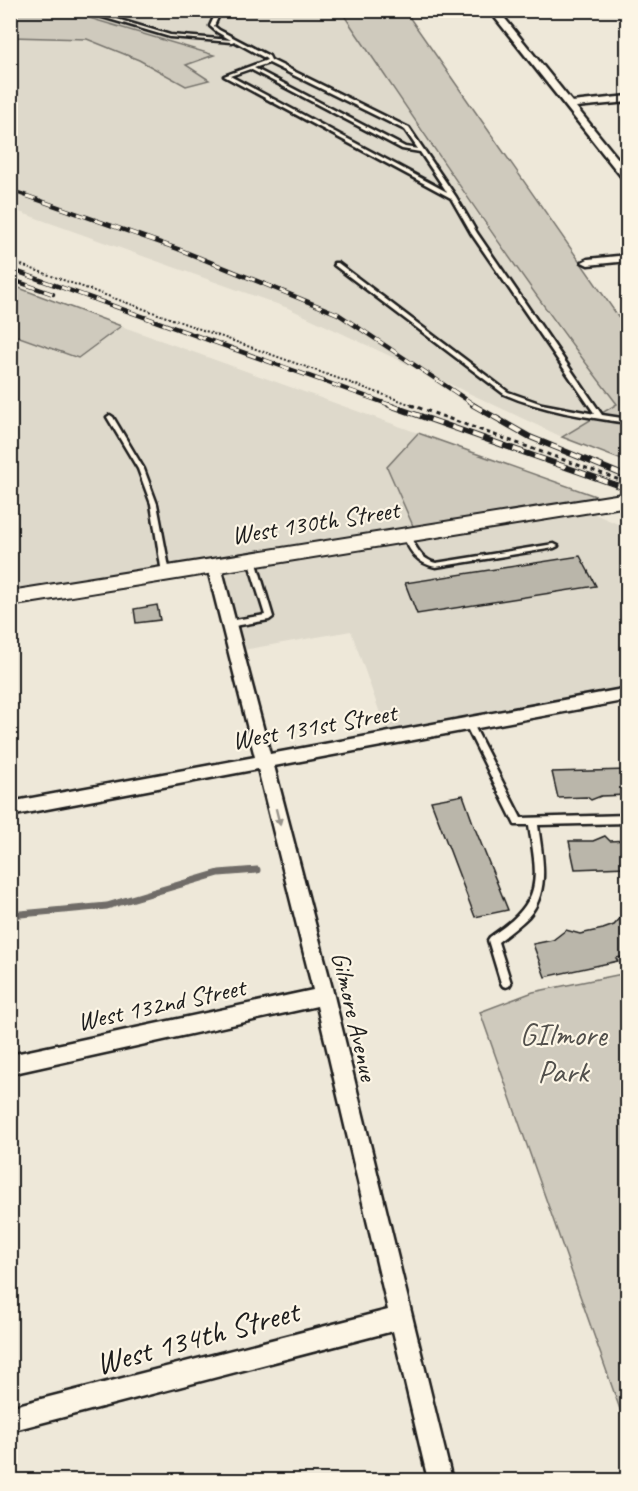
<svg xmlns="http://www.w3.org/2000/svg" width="638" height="1491" font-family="Caveat,sans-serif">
	<rect width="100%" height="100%" fill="#eee8d9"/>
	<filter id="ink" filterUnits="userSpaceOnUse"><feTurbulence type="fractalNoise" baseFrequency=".0167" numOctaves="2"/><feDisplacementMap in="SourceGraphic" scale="12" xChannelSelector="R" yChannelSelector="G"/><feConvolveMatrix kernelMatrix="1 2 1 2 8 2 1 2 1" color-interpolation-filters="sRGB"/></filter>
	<g filter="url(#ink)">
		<g fill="#ded9cb">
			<path d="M66 11H341L481 219 558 327 617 404 562 437 288 308 11 209V37L87 38 139 60 186 86 209 80 185 65 213 55Z"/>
			<path d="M121 326 418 433 388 467 569 503 627 528V689L387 733 351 631 243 650 220 559 11 593V334L78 358Z"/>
		</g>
		<g fill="#cfcabd" stroke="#76736c" stroke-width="1.5">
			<path d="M10 11H66L214 55 186 65 209 80 186 86 139 60 87 39 11 37Z"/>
			<path d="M341 11H405L627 329V462L562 437 617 404C519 277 431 143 341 11Z"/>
			<path d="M11 285 121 326 78 358 11 334Z"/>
			<path d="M418 433 601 498 414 528 387 467Z"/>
			<path d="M627 973H628L627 1429 480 1012 533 992Z"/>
		</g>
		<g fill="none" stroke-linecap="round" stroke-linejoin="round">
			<path stroke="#6f6c67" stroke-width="7" d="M10 915 107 906 219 873 257 870"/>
		</g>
		<g fill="#bab6aa" stroke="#1c1c1c" stroke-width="1.5">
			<path d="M580 556 596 586 417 614 405 583Z"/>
			<path d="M157 605 160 620 136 623 134 609Z"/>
			<path d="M627 770V795L601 796 591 800 587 797 558 798 552 772Z"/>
			<path d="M463 795 474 826 508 910 475 917 431 801Z"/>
			<path d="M605 836 610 841 627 840V867L575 869 569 841H593Z"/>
			<path d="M627 911V956L616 958 618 961 545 977 533 944 553 940 566 930 580 934 603 929 614 925Z"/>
		</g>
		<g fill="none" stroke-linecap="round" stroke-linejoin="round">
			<g stroke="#1c1c1c" stroke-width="5">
				<g id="lane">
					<path d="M79 10H87L170 35 231 40 217 32 210 26 215 15 213 10H217L219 15 214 26 219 30 269 56 271 60 409 128 456 197 477 233 602 415 628 419V423C586 417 543 411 504 394L334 265V263H338L508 392 542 404 595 414 471 233 451 198 224 76 267 60 265 58 234 41 232 42 170 37ZM269 63 405 130 418 149 405 147 254 68ZM250 69 402 149 420 152 447 192 230 76Z"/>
					<path d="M110 415 113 417 144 469 157 504 170 573 169 575H166L162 573 151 504 138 469 107 417Z"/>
					<path d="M404 533H408C416 546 420 559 436 563L554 544 558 546 554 548 436 567C416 563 411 552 402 535Z"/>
					<path d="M249 558H255L256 560 273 617 269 620 229 627 226 626 225 624 229 621 265 615 248 560Z"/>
					<path d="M469 721 473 724 521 818 628 815V823L538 825C542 856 551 891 528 917 519 926 508 934 498 942L511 983 509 986 506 987 503 986 501 983 488 940 490 937C504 927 519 917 528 901 541 880 532 848 529 825H515L465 724Z"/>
				</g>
			</g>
			<g stroke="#1c1c1c" stroke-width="5">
				<g id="street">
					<path d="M489 10H498L572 102 628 96V102L576 107 628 171V181L624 180Z"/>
					<path d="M628 255V261L588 265 582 262 588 259Z"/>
					<path d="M214 561 221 566 270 754 628 688V700L274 766 334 996 452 1480H428L393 1331 10 1431V1407L388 1310 317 1006 10 1074V1055L313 990 258 769 10 816V802L255 757 207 566Z"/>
				</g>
			</g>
			<g stroke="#1c1c1c" stroke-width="4">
				<path id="secondary" d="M628 493V506L10 606V591Z"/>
			</g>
			<path stroke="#1c1c1c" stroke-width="2" stroke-dasharray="2 2" stroke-linecap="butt" d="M10 261 415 406"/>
			<path stroke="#1c1c1c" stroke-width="3" stroke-dasharray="4 4" stroke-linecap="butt" d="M411 405 628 483"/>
			<use href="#lane" fill="#fcf5e5" fill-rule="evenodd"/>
			<use href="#street" fill="#fcf5e5" fill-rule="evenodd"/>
			<use href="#secondary" fill="#fcf5e5" fill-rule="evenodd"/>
			<g stroke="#1c1c1c" stroke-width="4.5">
				<g id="rail-far1">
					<path d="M10 190 178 249 338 314 476 406"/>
					<path d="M10 269 393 406"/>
					<path d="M10 279 53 294"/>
				</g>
			</g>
			<g stroke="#1c1c1c" stroke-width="6">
				<g id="rail">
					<path d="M389 405 628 489"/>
					<path d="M473 405 530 437 628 477"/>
				</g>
			</g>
			<use href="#rail-far1" stroke="#fcf5e5" stroke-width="3" stroke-dasharray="9" stroke-linecap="butt"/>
			<use href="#rail" stroke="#fcf5e5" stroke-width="4" stroke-dasharray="11" stroke-linecap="butt"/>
		</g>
		<defs><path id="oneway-solid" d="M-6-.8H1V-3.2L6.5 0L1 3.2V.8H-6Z" transform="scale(1.5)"/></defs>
		<use fill="#97938b" href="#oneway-solid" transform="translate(278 817) rotate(76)"/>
	</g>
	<g text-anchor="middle" stroke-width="4.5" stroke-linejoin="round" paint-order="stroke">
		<g font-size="26" fill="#1c1c1c" stroke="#fcf5e5">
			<text transform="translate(315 522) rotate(-9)" y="9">West 130th Street</text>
			<text transform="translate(314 726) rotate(-10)" y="9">West 131st Street</text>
			<text transform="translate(161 1004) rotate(-12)" y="9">West 132nd Street</text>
			<text transform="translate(355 1016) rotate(77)" y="9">Gilmore Avenue</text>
		</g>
		<g font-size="32" fill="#52504c" stroke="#fcf5e5">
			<text x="563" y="1045">GIlmore<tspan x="563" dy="37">Park</tspan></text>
		</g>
		<g font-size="32" fill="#1c1c1c" stroke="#fcf5e5">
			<text transform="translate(197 1337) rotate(-15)" y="11">West 134th Street</text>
		</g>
	</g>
	<rect width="638" height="1491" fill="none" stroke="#fcf5e5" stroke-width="36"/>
	<rect x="18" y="18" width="602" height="1455" fill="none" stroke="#1c1c1c" stroke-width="2" filter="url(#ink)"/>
</svg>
